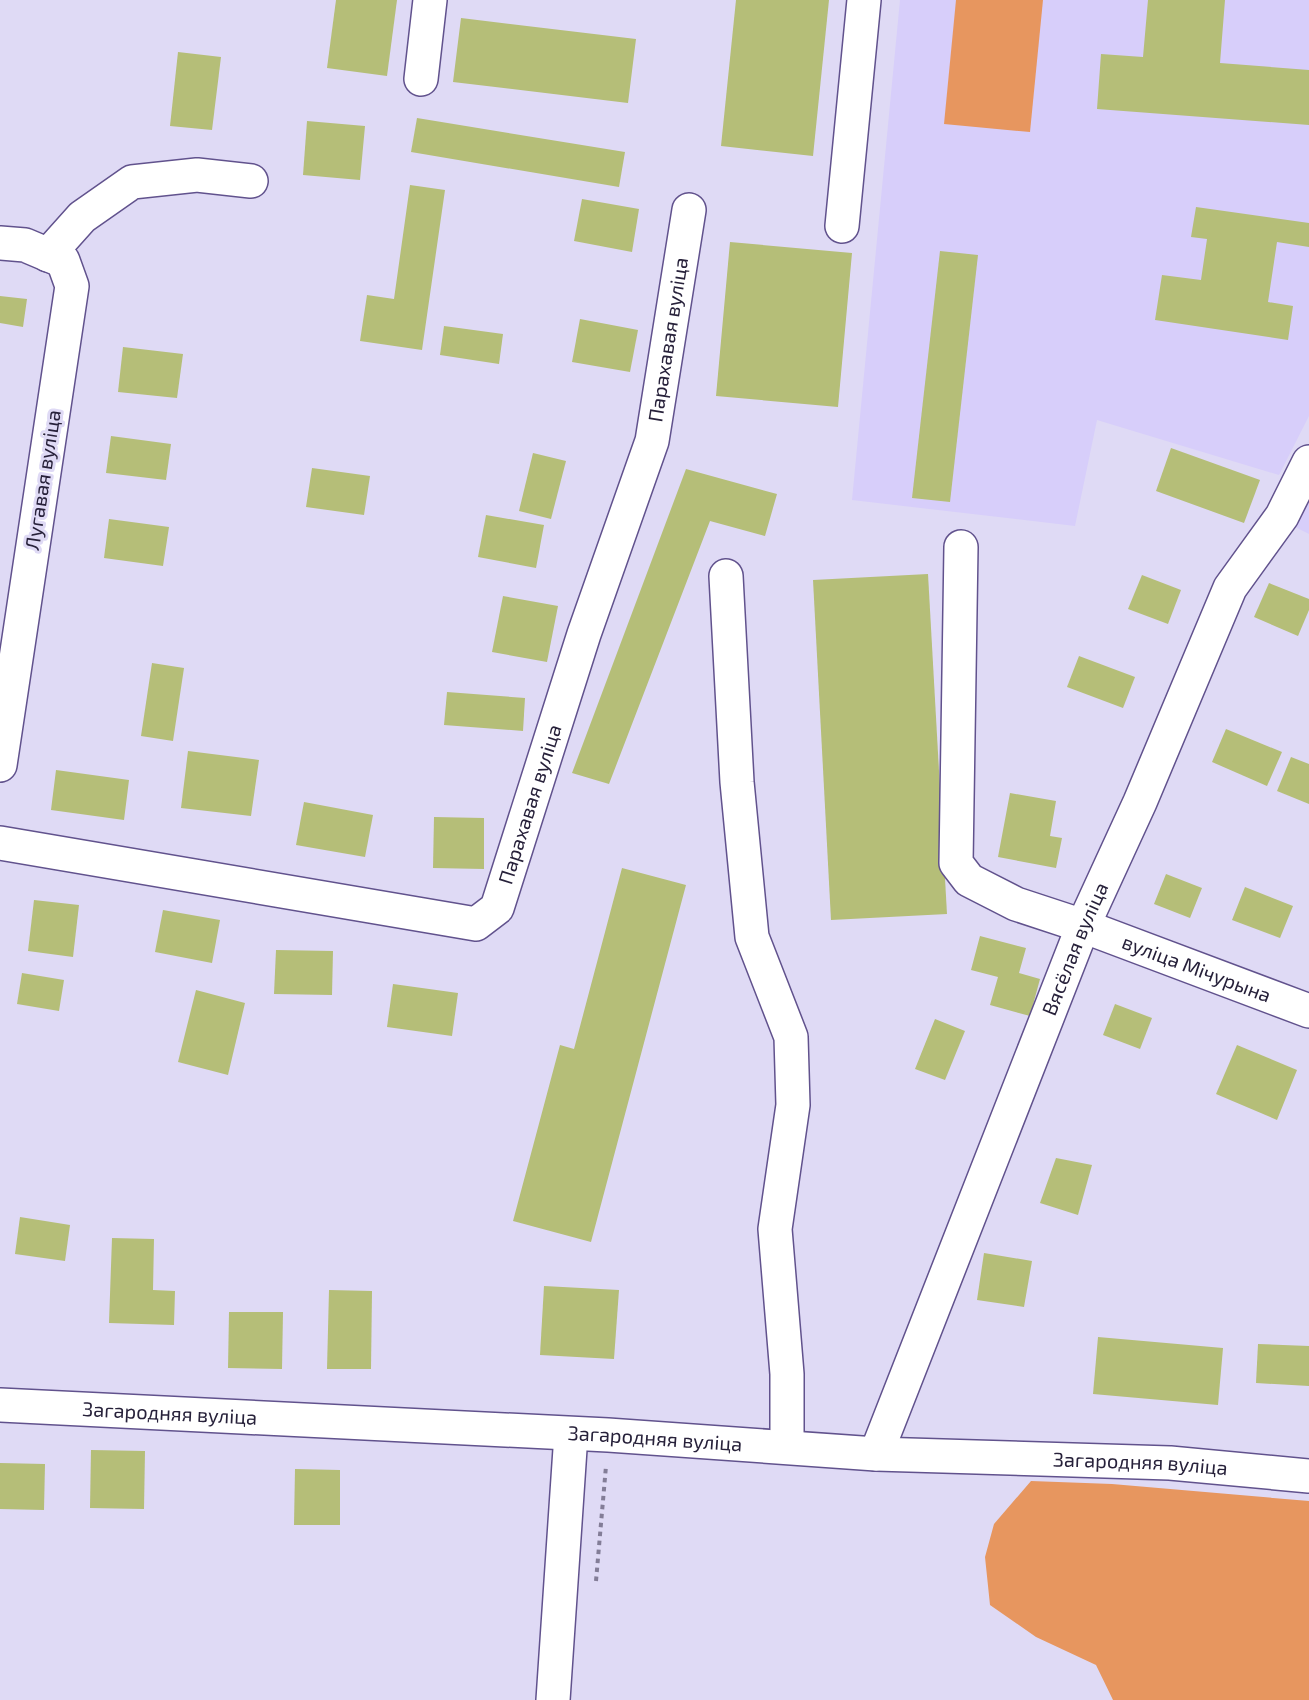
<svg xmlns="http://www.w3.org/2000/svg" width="1309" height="1700" font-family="'Exo 2',sans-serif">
	<rect width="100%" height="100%" fill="#dfdaf5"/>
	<g fill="#d7cefa">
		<path d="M900 0H1309V416L1279 475 1097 420 1075 526 852 500Z"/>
		<path d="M1309 495V534L1293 526Z"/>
	</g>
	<g fill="#e7965f">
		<path d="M956 0H1043L1030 132 944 124Z"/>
		<path d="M1031 1481 1112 1484 1309 1501V1700H1113L1096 1665 1036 1637 990 1605 985 1557 994 1524Z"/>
	</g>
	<g fill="#b5be78">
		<path d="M336 0H397L387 76 327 68Z"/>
		<path d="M736 0H829L813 156 721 146Z"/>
		<path d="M1148 0H1225L1220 63 1309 70V125L1097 109 1101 54 1143 57Z"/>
		<path d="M461 18 636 39 628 103 453 82Z"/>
		<path d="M178 52 221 57 212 130 170 126Z"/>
		<path d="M417 118 625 152 619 187 411 152Z"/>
		<path d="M307 121 365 126 360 180 303 175Z"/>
		<path d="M410 185 445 190 422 350 360 341 367 295 394 299Z"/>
		<path d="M582 199 639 209 632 252 574 241Z"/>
		<path d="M1196 207 1309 223V247L1277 242 1268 302 1293 306 1288 340 1155 320 1162 275 1201 280 1207 239 1191 237Z"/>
		<path d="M730 242 852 253 838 407 716 396Z"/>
		<path d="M940 251 978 255 950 502 912 498Z"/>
		<path d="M0 296 27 299 23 327 0 323Z"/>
		<path d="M580 319 638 330 630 372 572 362Z"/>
		<path d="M444 326 503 334 499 364 440 355Z"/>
		<path d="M123 347 183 354 177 398 118 392Z"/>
		<path d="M111 436 171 444 166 480 106 473Z"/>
		<path d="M1171 448 1260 480 1244 523 1156 491Z"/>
		<path d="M533 453 566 461 551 519 519 511Z"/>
		<path d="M312 468 370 476 364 515 306 507Z"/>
		<path d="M686 469 777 494 765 536 710 521 609 784 572 773Z"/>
		<path d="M486 515 544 525 536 568 478 557Z"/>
		<path d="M109 519 169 527 163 566 104 558Z"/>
		<path d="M928 574 947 914 831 920 813 580Z"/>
		<path d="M1142 575 1181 590 1168 624 1128 609Z"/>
		<path d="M1269 583 1309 599V610L1298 636 1254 617Z"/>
		<path d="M503 596 558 606 547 662 492 652Z"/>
		<path d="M1079 656 1135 677 1123 708 1067 687Z"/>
		<path d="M152 663 184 668 173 741 141 736Z"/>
		<path d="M447 692 525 698 523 731 444 725Z"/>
		<path d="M1226 729 1282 752 1267 786 1212 762Z"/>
		<path d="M188 751 259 760 251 816 181 808Z"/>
		<path d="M1291 757 1309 764V804L1277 791Z"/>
		<path d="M56 770 129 780 124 820 51 810Z"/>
		<path d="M1010 793 1056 801 1050 836 1062 838 1056 868 998 857Z"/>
		<path d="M304 802 373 815 365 857 296 845Z"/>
		<path d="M434 817 484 818V869L433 868Z"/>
		<path d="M622 868 686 885 591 1242 513 1221 560 1045 574 1049Z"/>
		<path d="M1166 874 1202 888 1190 918 1154 904Z"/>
		<path d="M1245 887 1293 906 1280 938 1232 920Z"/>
		<path d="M34 900 79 905 73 957 28 951Z"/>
		<path d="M163 910 220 920 212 963 155 952Z"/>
		<path d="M980 936 1026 948 1019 973 1040 979 1030 1016 990 1005 998 977 971 970Z"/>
		<path d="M276 950 333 951 332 995 274 994Z"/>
		<path d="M22 973 64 980 59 1011 17 1004Z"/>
		<path d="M393 984 458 993 452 1036 387 1027Z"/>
		<path d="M196 990 245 1003 228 1075 178 1062Z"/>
		<path d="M1115 1004 1152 1018 1140 1049 1103 1035Z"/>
		<path d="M935 1019 965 1031 945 1080 915 1069Z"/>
		<path d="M1237 1045 1297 1070 1277 1120 1216 1094Z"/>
		<path d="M1056 1158 1092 1165 1078 1215 1040 1203Z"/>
		<path d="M20 1217 70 1225 65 1261 15 1254Z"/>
		<path d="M112 1238 154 1239 153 1290 175 1291 174 1325 109 1323Z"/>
		<path d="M984 1253 1032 1261 1024 1307 977 1300Z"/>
		<path d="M544 1286 619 1290 614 1359 540 1355Z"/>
		<path d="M329 1290 372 1291 371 1369H327Z"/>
		<path d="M229 1312H283L282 1369 228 1368Z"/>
		<path d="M1098 1337 1223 1348 1218 1405 1093 1394Z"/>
		<path d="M1258 1344 1309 1346V1386L1256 1383Z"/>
		<path d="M91 1450 145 1451 144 1509 90 1508Z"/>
		<path d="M0 1463 45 1464 44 1510 0 1509Z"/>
		<path d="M295 1469 340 1470V1525H294Z"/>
	</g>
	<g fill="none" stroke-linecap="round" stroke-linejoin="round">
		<g stroke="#61528d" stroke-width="36">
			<g id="minor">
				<path d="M421 79 430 0"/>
				<path d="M842 226 864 0"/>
				<path d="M0 243 25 245 63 261 72 286 0 765"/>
				<path d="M48 255 82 217 132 182 197 175 251 181"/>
				<path id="s1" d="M961 547 956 863 969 880 1016 904 1083 926 1309 1011"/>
				<path d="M726 576 737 782 752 937 791 1037 793 1105 775 1229 787 1374V1446"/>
				<path id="s2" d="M0 843 476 924 497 908 584 634 652 441 689 210"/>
				<path id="s3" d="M0 1405 608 1435 876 1454 1170 1463 1309 1476"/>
				<path id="s4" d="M876 1454 1083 926 1140 802 1230 588 1282 516 1309 462"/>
				<path d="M553 1700 571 1434"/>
			</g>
		</g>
		<path stroke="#837d97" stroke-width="4" stroke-dasharray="4.5 4.5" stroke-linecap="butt" d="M596 1581 606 1466"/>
		<use href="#minor" stroke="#fff" stroke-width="33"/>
	</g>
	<g text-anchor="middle" stroke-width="6" stroke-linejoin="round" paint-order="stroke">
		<g font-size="20" fill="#27213a" stroke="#dfdaf5">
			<text dy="7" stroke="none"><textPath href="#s2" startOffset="1104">Парахавая вуліца</textPath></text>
			<text transform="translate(43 480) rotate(-81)" y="7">Лугавая вуліца</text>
			<text dy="7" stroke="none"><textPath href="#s2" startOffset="618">Парахавая вуліца</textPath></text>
			<text dy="7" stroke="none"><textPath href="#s4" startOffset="543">Вясёлая вуліца</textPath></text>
			<text dy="7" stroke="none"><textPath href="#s1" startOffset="582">вуліца Мічурына</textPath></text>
			<text dy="7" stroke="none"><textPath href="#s3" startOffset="170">Загародняя вуліца</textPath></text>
			<text dy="7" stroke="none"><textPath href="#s3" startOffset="656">Загародняя вуліца</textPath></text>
			<text dy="7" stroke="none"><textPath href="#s3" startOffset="1142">Загародняя вуліца</textPath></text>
		</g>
	</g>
</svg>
